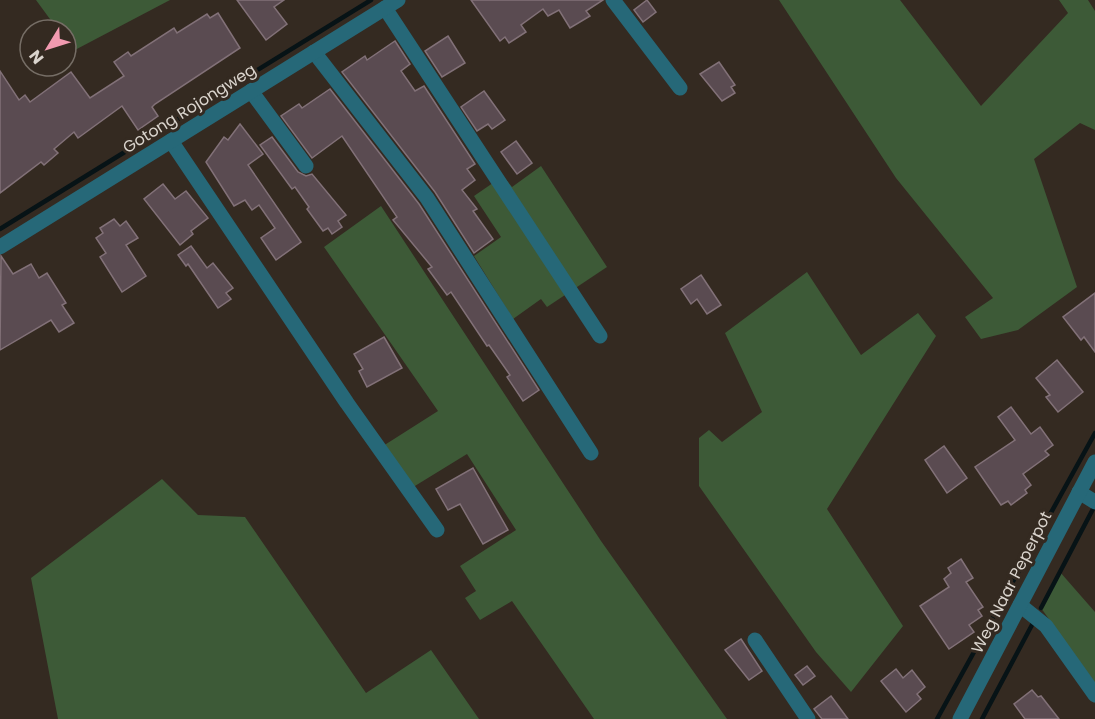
<svg xmlns="http://www.w3.org/2000/svg" width="1095" height="719" font-family="Poppins,sans-serif">
	<rect width="100%" height="100%" fill="#342a21"/>
	<g fill="#3d5a37">
		<path d="M36 0H170L73 51 66 41V30H58Z"/>
		<path d="M779 0H900L981 106 1068 13 1059 0H1088L1095 11V130L1080 123 1034 159 1077 287 1018 330 981 339 965 317 993 298 896 178Z"/>
		<path d="M541 166 607 267 547 307 541 299 513 319 474 256 501 237 474 196 503 176 512 187Z"/>
		<path d="M381 206 601 541 727 719H594L512 601 480 620 465 598 476 591 460 566 516 530 467 454 410 489 383 446 438 411 324 247Z"/>
		<path d="M807 272 861 355 918 313 936 336 827 509 903 626 851 692 816 652 699 486V438L709 430 722 442 762 412 725 333Z"/>
		<path d="M162 479 198 515 245 517 366 693 431 650 479 719H58L31 578Z"/>
		<path d="M1060 572 1095 612V683L1041 608Z"/>
	</g>
	<g fill="none" stroke-linecap="round" stroke-linejoin="round">
		<g stroke="#071316" stroke-width="4.5">
			<path d="M0 229 371 0"/>
			<path d="M1041 608 1093 509"/>
			<path d="M937 719 1095 433"/>
			<path d="M982 719 1033 623"/>
		</g>
	</g>
	<g fill="#5a4b51" stroke="#827178" stroke-width="1.5">
		<path d="M237 0H284L274 7 287 24 266 40Z"/>
		<path d="M471 0H603L586 11 590 16 570 28 559 10 548 16 543 9 521 25 526 32 509 43 505 37 500 41Z"/>
		<path d="M647 0 656 12 643 22 634 10Z"/>
		<path d="M218 13 240 48 155 104 152 107 158 116 138 130 122 106 78 138 74 132 54 149 58 153 44 165 41 162 0 193V71L19 100 25 95 30 102 71 72 90 98 124 76 114 62 128 52 131 56 174 28 177 33 207 14 210 18Z"/>
		<path d="M448 36 465 63 442 77 425 51Z"/>
		<path d="M395 41 410 64 401 71 415 91 424 86 475 164 467 169 475 180 462 190 477 209 473 211 493 239 474 253 435 192 342 72 365 56 367 60Z"/>
		<path d="M719 62 735 85 731 87 735 93 722 101 700 74Z"/>
		<path d="M330 89 419 204 539 390 523 401 507 377 510 375 489 345 487 346 451 292 447 295 428 269 432 267 393 220 397 217 342 136 312 158 281 116 299 104 302 108Z"/>
		<path d="M484 91 505 120 492 129 488 124 477 131 461 107Z"/>
		<path d="M240 124 263 154 248 165 301 242 276 260 261 238 275 228 259 205 252 210 245 200 234 206 206 162 224 137 228 140Z"/>
		<path d="M272 137 298 172 306 176 312 174 346 215 338 221 342 227 332 234 328 228 323 231 307 209 309 207 295 187 292 189 260 145Z"/>
		<path d="M516 141 532 163 517 174 501 152Z"/>
		<path d="M163 184 175 199 186 191 208 218 191 231 193 234 180 245 144 199Z"/>
		<path d="M114 219 120 226 126 221 138 238 126 245 146 276 122 292 100 257 106 253 96 238 103 233 100 228Z"/>
		<path d="M191 246 207 268 213 263 233 288 226 293 231 299 218 308 188 264 186 266 178 255Z"/>
		<path d="M1 256 13 274 31 264 39 278 47 273 66 303 62 305 74 323 59 332 51 320 0 350Z"/>
		<path d="M701 275 721 305 707 314 697 299 691 304 681 289Z"/>
		<path d="M1095 293V352L1084 337 1081 340 1063 317Z"/>
		<path d="M384 337 402 368 367 387 359 371 363 369 354 354Z"/>
		<path d="M1057 360 1083 392 1058 412 1046 397 1050 395 1036 378Z"/>
		<path d="M1011 407 1031 434 1040 427 1053 445 1045 451 1049 455 1023 474 1031 485 1025 490 1027 493 1011 505 1008 501 1001 505 975 467 1015 440 998 417Z"/>
		<path d="M944 446 967 478 947 493 925 460Z"/>
		<path d="M473 468 508 530 483 544 460 504 448 510 436 489Z"/>
		<path d="M961 559 973 578 966 582 983 607 978 610 982 616 969 625 974 632 949 649 920 606 949 587 944 579 951 573 948 568Z"/>
		<path d="M741 639 762 671 749 680 725 650Z"/>
		<path d="M807 666 815 676 803 685 795 675Z"/>
		<path d="M896 669 903 678 912 670 925 687 917 694 921 699 906 712 881 681Z"/>
		<path d="M1032 690 1038 697 1041 696 1059 719H1025L1014 704Z"/>
		<path d="M831 696 848 719H822L814 709Z"/>
	</g>
	<g fill="none" stroke-linecap="round" stroke-linejoin="round">
		<g stroke="#266878" stroke-width="15">
			<path d="M613 0 680 88"/>
			<path d="M385 8 600 336"/>
			<path d="M314 52 427 198 591 453"/>
			<path d="M251 91 306 166"/>
			<path d="M171 141 347 403 437 530"/>
			<path d="M0 247 398 0"/>
			<path d="M1079 492 1095 502"/>
			<path d="M1020 605 1046 626 1095 695"/>
			<path d="M755 640 808 719"/>
			<path d="M960 719 1095 462"/>
		</g>
	</g>
	<g text-anchor="middle" stroke-width="6" stroke-linejoin="round" paint-order="stroke">
		<g font-size="16" fill="#dad4cd" stroke="#342a21">
			<text transform="translate(189 108) rotate(-32)" y="6">Gotong Rojongweg</text>
			<text transform="translate(1011 582) rotate(-63)" y="6">Weg Naar Peperpot</text>
		</g>
	</g>
	<g transform="translate(48 48) rotate(232)"><circle r="28" fill="#342a21" stroke="#766e66" stroke-width="1.5"/>
	<path d="M0-4.5L10 22L0 15L-10 22Z" fill="#f29ab0"/>
	<text y="-9" font-size="16" font-weight="bold" text-anchor="middle" fill="#dad4cd">N</text>
	</g>
</svg>
